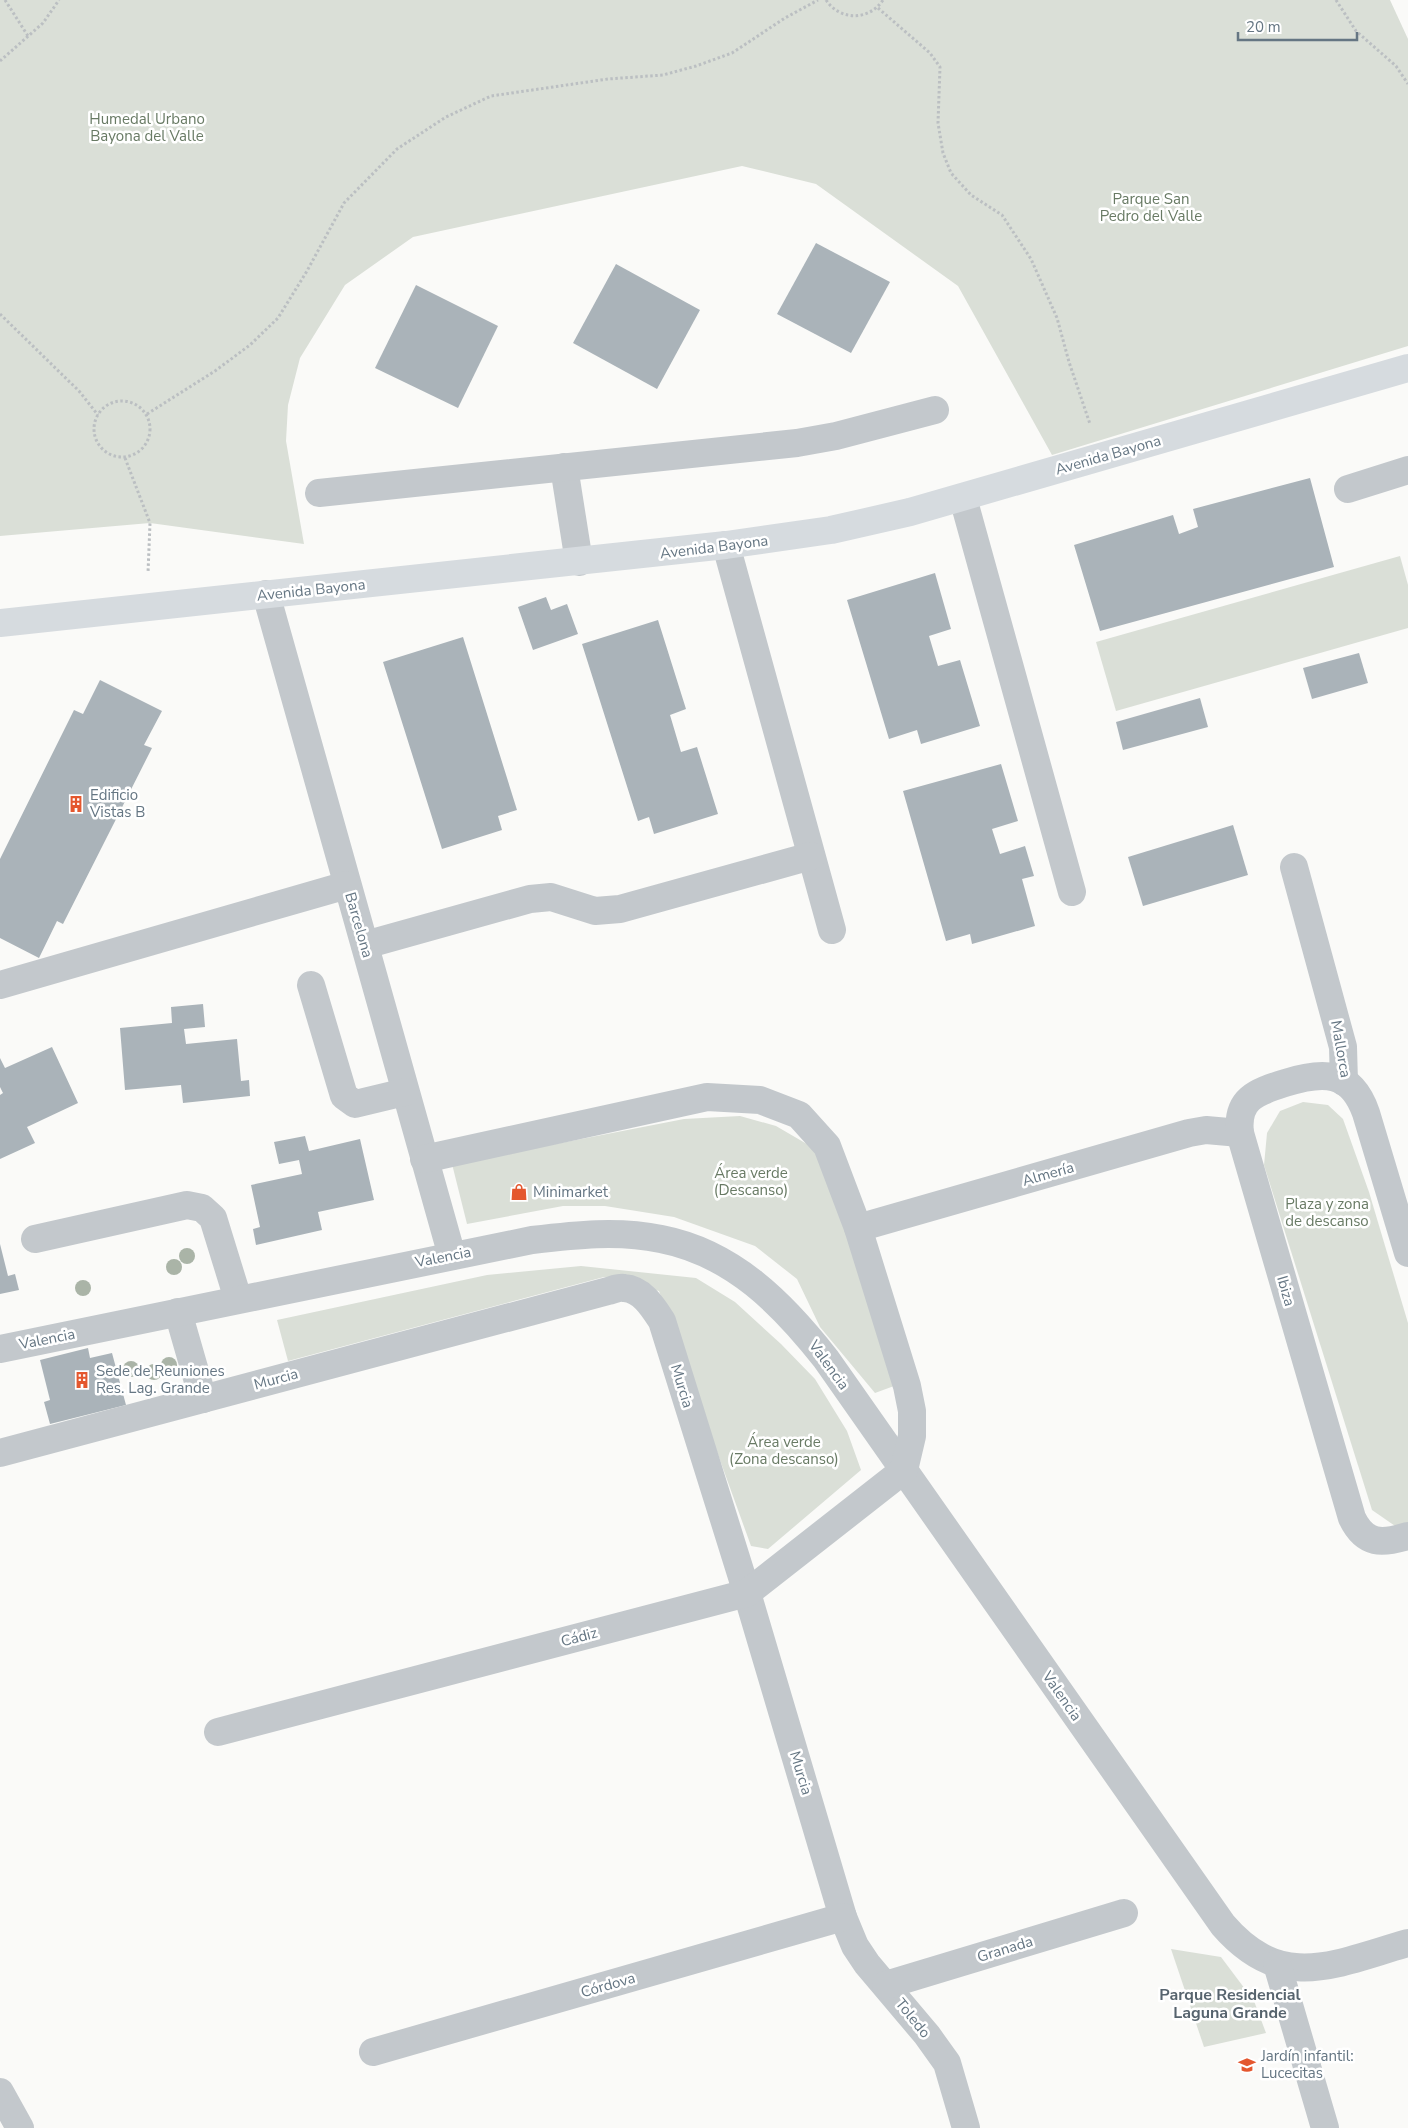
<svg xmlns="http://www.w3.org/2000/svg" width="1408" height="2128" font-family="'Nunito Sans',sans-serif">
	<rect width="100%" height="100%" fill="#fafaf8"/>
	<g fill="#dadfd7">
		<path d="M0 0H1390L1408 39V346L1052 455 958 286 816 184 742 166 413 237 345 285 300 358 288 405 286 441 304 544 150 523 0 536Z"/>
		<path d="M1400 556 1408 585V628L1116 711 1096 642Z"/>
		<path d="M1303 1102 1328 1105 1343 1119 1369 1192 1408 1323V1524L1398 1528 1372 1510 1264 1165 1267 1133 1280 1111Z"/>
		<path d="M740 1116 776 1126 812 1147 828 1172 894 1386 875 1393 820 1327 797 1279 755 1246 674 1217 605 1206H563L467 1224 452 1164 684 1119Z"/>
		<path d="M581 1266 696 1278 735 1302 781 1344 815 1379 847 1431 861 1470 768 1549 751 1546 659 1291 604 1277 288 1361 277 1320 487 1275Z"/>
		<path d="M1171 1949 1221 1957 1254 2001 1266 2033 1204 2047Z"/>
	</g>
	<g fill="#aab3b9">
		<path d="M816 243 890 282 851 353 777 314Z"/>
		<path d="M616 264 700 310 657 389 573 343Z"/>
		<path d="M416 285 498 326 458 408 375 368Z"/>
		<path d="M1310 478 1334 567 1100 631 1074 545 1173 515 1179 534 1198 527 1193 509Z"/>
		<path d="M935 573 951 629 929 636 938 666 960 660 980 726 921 744 917 730 889 739 847 600Z"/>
		<path d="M546 597 551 610 567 604 578 634 533 650 518 607Z"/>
		<path d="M658 620 686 709 670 715 681 752 697 747 718 814 654 834 649 817 638 821 582 644Z"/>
		<path d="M463 637 517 810 498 816 502 830 442 849 383 662Z"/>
		<path d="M1359 653 1368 683 1312 699 1303 668Z"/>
		<path d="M100 680 162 711 144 745 152 748 63 924 57 921 39 958 0 938V859L74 710 83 714Z"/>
		<path d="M1200 698 1208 727 1123 750 1116 722Z"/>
		<path d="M1001 764 1018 821 992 829 1000 854 1025 846 1034 876 1022 879 1035 926 972 944 970 934 946 941 903 791Z"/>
		<path d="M1233 825 1248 875 1143 906 1128 857Z"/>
		<path d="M203 1004 205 1027 184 1029 186 1044 237 1039 241 1081 249 1080 250 1096 183 1103 181 1085 125 1090 120 1028 172 1023 171 1007Z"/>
		<path d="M52 1047 78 1103 27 1127 35 1143 0 1159V1095L3 1093 0 1087V1058L5 1068Z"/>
		<path d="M305 1136 309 1151 360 1139 374 1200 318 1212 322 1230 256 1245 253 1229 260 1227 251 1185 302 1174 299 1160 279 1164 274 1142Z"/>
		<path d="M0 1244 8 1276 15 1274 19 1290 0 1294Z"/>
		<path d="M88 1348 90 1358 112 1353 126 1405 50 1424 44 1402 50 1400 40 1360Z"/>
	</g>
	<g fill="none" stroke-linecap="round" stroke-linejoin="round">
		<g stroke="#bbbfc2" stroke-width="3" stroke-dasharray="2.5 2.5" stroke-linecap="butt">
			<path d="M5 0 28 36"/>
			<path d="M826 0C840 21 869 21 883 0"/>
			<path d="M1336 0 1356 31 1396 66 1408 84"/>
			<path d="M878 8 930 53 940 67 938 123 943 153 951 173 971 195 1002 215 1031 259 1057 318 1069 362 1090 424"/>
			<path d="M0 61 43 23 59 0"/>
			<path d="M0 314 79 391 98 415"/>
			<circle cx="122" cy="429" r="28"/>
			<path d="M147 414 215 371 250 345 278 318 307 271 344 203 397 149 446 117 491 96 608 79 663 75 696 66 732 53 785 18 818 0"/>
			<path d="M125 458 150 523 148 573"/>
		</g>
		<g stroke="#c3c8cc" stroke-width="28">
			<path d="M564 467 579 562"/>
			<path d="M1348 489 1408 470"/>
			<path d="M319 493 797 443 836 436 935 410"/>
			<path d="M963 498 1072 892"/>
			<path d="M726 545 832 930"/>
			<path d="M266 594 452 1256"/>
			<path d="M1294 867 1343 1047 1344 1082"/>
			<path d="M365 945 530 899 551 897 595 911 620 909 811 856"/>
			<path d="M0 985 347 885"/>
			<path d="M311 985 344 1096 355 1104 405 1092"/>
			<path d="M858 1228 1189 1133 1206 1130 1240 1133"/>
			<path d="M35 1239 187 1205 202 1208 213 1218 238 1299"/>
			<path d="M1408 1253 1366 1113C1351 1070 1323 1071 1285 1083 1257 1092 1236 1098 1240 1133L1352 1518C1365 1545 1382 1544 1408 1536"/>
			<path d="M178 1312 203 1399"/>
			<path d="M0 1349 532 1240C575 1235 618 1230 661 1239 733 1253 783 1304 826 1359L1223 1925C1282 1993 1334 1964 1408 1943"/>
			<path d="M0 1453 608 1291C612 1290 619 1287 624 1288 642 1289 653 1307 662 1321L747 1593 843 1917 855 1946 867 1964 927 2035 947 2063 966 2128"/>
			<path d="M218 1732 747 1593 904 1470 912 1436V1411L907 1386 858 1228 827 1146 799 1115 760 1100 707 1097 424 1159"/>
			<path d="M1277 1964 1325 2128"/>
			<path d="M886 1985 1124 1913"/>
			<path d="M373 2052 843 1917"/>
			<path d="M0 2092 20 2128"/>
		</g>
		<path stroke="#d6dbdf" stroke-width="28" d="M0 623 726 545 831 530 910 512 1408 368"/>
	</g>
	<g fill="#aab4a7">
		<circle cx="187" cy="1256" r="8"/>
		<circle cx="174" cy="1267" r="8"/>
		<circle cx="83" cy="1288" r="8"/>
		<circle cx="169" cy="1365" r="8"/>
		<circle cx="131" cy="1369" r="8"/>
		<circle cx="154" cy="1372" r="8"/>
	</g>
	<defs>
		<g id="building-bare" transform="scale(1.35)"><path d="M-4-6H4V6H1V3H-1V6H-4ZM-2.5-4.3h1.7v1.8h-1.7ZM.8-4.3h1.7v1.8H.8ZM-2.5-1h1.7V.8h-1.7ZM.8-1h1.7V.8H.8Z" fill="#e4572e" stroke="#fff" stroke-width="2.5" paint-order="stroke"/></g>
		<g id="shop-bare" transform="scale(1.35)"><path d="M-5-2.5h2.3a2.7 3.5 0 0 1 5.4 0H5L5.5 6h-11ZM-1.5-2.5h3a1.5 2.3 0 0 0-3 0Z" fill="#e4572e" stroke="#fff" stroke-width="2.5" paint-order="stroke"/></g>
		<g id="school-bare" transform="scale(1.35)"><path d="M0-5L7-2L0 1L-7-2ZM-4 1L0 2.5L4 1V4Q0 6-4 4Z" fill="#e4572e" stroke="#fff" stroke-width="2.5" paint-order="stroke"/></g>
	</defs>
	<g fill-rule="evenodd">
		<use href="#building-bare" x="76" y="804"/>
		<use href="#shop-bare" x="519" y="1192"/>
		<use href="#building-bare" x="82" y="1380"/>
		<use href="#school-bare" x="1247" y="2065"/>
	</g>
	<g text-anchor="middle" stroke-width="5" stroke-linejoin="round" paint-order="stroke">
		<g font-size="15" fill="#687a64" stroke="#fff">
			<text x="147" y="124">Humedal Urbano<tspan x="147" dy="17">Bayona del Valle</tspan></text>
			<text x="1151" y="204">Parque San<tspan x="1151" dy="17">Pedro del Valle</tspan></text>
			<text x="751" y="1178">Área verde<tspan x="751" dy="17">(Descanso)</tspan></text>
			<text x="1327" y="1209">Plaza y zona<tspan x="1327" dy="17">de descanso</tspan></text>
			<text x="784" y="1447">Área verde<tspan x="784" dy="17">(Zona descanso)</tspan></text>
		</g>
		<g font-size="15" fill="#657683" stroke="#fff">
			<text transform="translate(1108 455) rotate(-16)" y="5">Avenida Bayona</text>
			<text transform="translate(714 547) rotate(-7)" y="5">Avenida Bayona</text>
			<text transform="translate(311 590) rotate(-6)" y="5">Avenida Bayona</text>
			<text transform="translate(359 925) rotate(74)" y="5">Barcelona</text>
			<text transform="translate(1341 1049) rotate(80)" y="5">Mallorca</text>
			<text transform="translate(1048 1174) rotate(-16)" y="5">Almería</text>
			<text transform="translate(443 1257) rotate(-11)" y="5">Valencia</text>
			<text transform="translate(1286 1291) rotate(74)" y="5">Ibiza</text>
			<text transform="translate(47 1339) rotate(-11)" y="5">Valencia</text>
			<text transform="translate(829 1365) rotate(54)" y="5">Valencia</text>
			<text transform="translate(276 1379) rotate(-15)" y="5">Murcia</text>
			<text transform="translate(682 1386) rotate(73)" y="5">Murcia</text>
			<text transform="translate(579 1637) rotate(-15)" y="5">Cádiz</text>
			<text transform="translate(1062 1696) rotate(55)" y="5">Valencia</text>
			<text transform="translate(801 1773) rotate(73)" y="5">Murcia</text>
			<text transform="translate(1005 1949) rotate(-17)" y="5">Granada</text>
			<text transform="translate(608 1985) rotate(-16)" y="5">Córdova</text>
			<text transform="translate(913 2018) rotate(51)" y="5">Toledo</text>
		</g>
		<g font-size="15" fill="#657683" stroke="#fff" text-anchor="start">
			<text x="90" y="800">Edificio<tspan x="90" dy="17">Vistas B</tspan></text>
			<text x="533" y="1197">Minimarket</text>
			<text x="96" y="1376">Sede de Reuniones<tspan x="96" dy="17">Res. Lag. Grande</tspan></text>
			<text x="1261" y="2061">Jardín infantil:<tspan x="1261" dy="17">Lucecitas</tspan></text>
		</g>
		<g font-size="16" font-weight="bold" fill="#57646e" stroke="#fff">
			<text x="1230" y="2000">Parque Residencial<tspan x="1230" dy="18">Laguna Grande</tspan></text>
		</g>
	</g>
	<path d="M1238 32v8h119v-8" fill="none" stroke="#657683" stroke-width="2.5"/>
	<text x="1246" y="32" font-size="15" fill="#657683" stroke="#ffffff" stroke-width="4" paint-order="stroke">20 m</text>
</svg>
